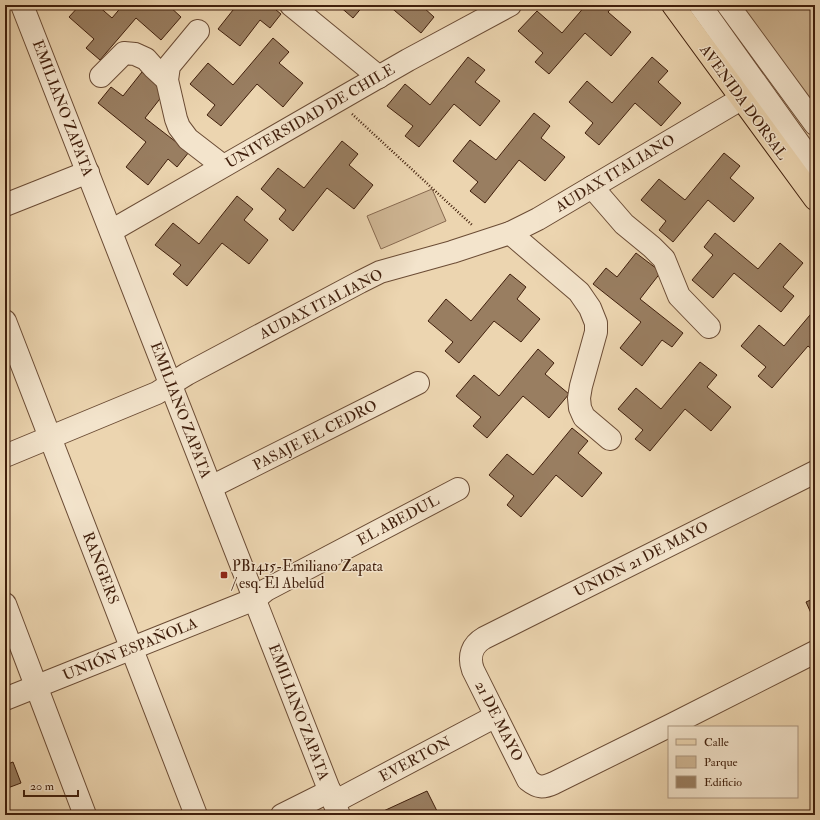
<svg xmlns="http://www.w3.org/2000/svg" width="820" height="820" font-family="'IM FELL Double Pica',serif">
	<rect width="100%" height="100%" fill="#ecd5b0"/>
	<filter id="stains"><feTurbulence type="fractalNoise" baseFrequency=".005" numOctaves="4"/><feColorMatrix values="0 0 0 0 .2 0 0 0 0 .09 0 0 0 0 .02 0 0 0 .5 -.17"/></filter>
	<radialGradient id="worn" r=".72"><stop offset=".6" stop-color="#630" stop-opacity="0"/><stop offset="1" stop-color="#630" stop-opacity=".3"/></radialGradient>
	<g fill="#cfb694" stroke="#886a50">
		<path d="M731 5H815V118Z"/>
		<path d="M432 189 446 221 381 249 367 216Z"/>
	</g>
	<g fill="#997e61" stroke="#401f0c">
		<path d="M80 5H97L112 18 123 5H168L181 17 161 40 136 18 100 60 86 48 94 39 69 17Z"/>
		<path d="M237 5H270L281 14 270 28 260 20 240 46 218 29Z"/>
		<path d="M338 5H364L353 18Z"/>
		<path d="M388 5H425L423 7 434 17 421 33Z"/>
		<path d="M586 5H614L608 12 631 32 611 56 585 33 549 74 535 62 543 53 518 31 537 11 562 33Z"/>
		<path d="M273 38 289 52 279 63 303 83 283 107 257 84 221 126 207 115 215 105 190 84 208 63 233 85Z"/>
		<path d="M468 57 485 70 475 82 500 101 480 126 454 104 419 147 405 136 413 126 387 106 405 84 430 105Z"/>
		<path d="M652 57 668 71 658 82 681 103 661 126 635 103 599 145 585 133 593 123 569 102 587 81 612 103Z"/>
		<path d="M142 72 166 91 145 118 189 152 177 167 168 159 148 185 126 167 146 142 98 103 111 87 123 96Z"/>
		<path d="M534 113 550 126 541 138 565 157 545 181 519 160 485 203 470 191 478 182 453 161 470 140 496 160Z"/>
		<path d="M342 141 358 154 349 165 373 185 354 209 327 188 293 231 279 219 286 210 261 189 278 168 304 188Z"/>
		<path d="M724 153 740 166 730 178 754 198 734 222 708 200 673 242 659 230 666 221 641 200 659 179 685 200Z"/>
		<path d="M237 196 253 209 244 220 268 240 249 264 222 243 187 286 173 274 181 265 155 245 173 223 199 244Z"/>
		<path d="M715 233 758 269 780 243 803 263 783 287 794 296 781 312 734 273 713 298 692 280 713 255 704 247Z"/>
		<path d="M636 253 661 272 640 299 683 333 672 347 662 340 642 366 620 348 641 322 593 284 606 268 617 277Z"/>
		<path d="M510 274 526 287 517 299 540 319 521 342 494 321 459 363 445 351 453 342 428 321 446 299 471 321Z"/>
		<path d="M815 309V352L808 346 772 388 758 376 766 367 741 346 759 325 784 346Z"/>
		<path d="M538 349 554 363 545 374 569 394 549 418 523 396 487 438 473 426 481 417 456 396 474 375 499 396Z"/>
		<path d="M700 362 717 375 707 387 731 407 711 431 685 409 650 451 635 439 643 430 618 409 636 388 661 409Z"/>
		<path d="M572 428 588 441 578 453 602 473 582 497 556 475 521 517 507 505 514 496 489 475 507 454 533 475Z"/>
		<path d="M815 598V622L806 602Z"/>
		<path d="M13 762 21 783 5 789V765Z"/>
		<path d="M427 791 439 815H377V814Z"/>
	</g>
	<g fill="none" stroke-linecap="round" stroke-linejoin="round">
		<g stroke="#6b4c35" stroke-width="24">
			<g id="minor">
				<path d="M22 5 339 815"/>
				<path d="M291 5 379 77"/>
				<path d="M700 5 815 166"/>
				<path d="M728 5 815 124"/>
				<path d="M198 31 169 66 167 80 176 119 179 127 188 139 223 166"/>
				<path d="M101 76 124 53 135 54 146 59 154 68 167 80"/>
				<path d="M592 187 624 224 652 247 664 259 679 296 709 327"/>
				<path d="M5 205 88 172"/>
				<path d="M111 231 408 60 510 5"/>
				<path d="M510 233 579 292 590 308 596 323V332L581 386 579 398 580 408 584 417 610 439"/>
				<path d="M5 321 196 815"/>
				<path d="M5 456 157 393 171 384 187 374 360 282 380 272 452 252 510 233 538 219 741 99"/>
				<path d="M815 472 484 638C472 645 468 656 473 670L528 780C538 788 543 788 554 783L671 725 815 652"/>
				<path d="M211 487 418 383"/>
				<path d="M5 604 85 815"/>
				<path d="M5 699 255 599 266 590 458 489"/>
				<path d="M334 802 496 716"/>
				<path d="M282 815 330 791"/>
			</g>
		</g>
		<g stroke="#401f0c" stroke-width="24">
			<path id="major" d="M673 5 815 199"/>
		</g>
		<path stroke="#401f0c" stroke-width="2.5" stroke-dasharray="1 2" stroke-linecap="butt" d="M352 114 472 225"/>
		<use href="#minor" stroke="#f3e4cc" stroke-width="22"/>
		<use href="#major" stroke="#ecd5b0" stroke-width="22"/>
	</g>
	<rect fill="#8f2418" stroke="#f3e4cc" stroke-width="1.5" x="220" y="571" width="8" height="8" rx="2"/>
	<g text-anchor="middle" stroke-width="3" stroke-linejoin="round" paint-order="stroke">
		<g font-size="15" fill="#401f0c" stroke="#f3e4cc">
			<text transform="translate(744 102) rotate(54)" y="5">AVENIDA DORSAL</text>
			<text transform="translate(63 108) rotate(69)" y="5">EMILIANO ZAPATA</text>
			<text transform="translate(310 116) rotate(-30)" y="5">UNIVERSIDAD DE CHILE</text>
			<text transform="translate(615 173) rotate(-31)" y="5">AUDAX ITALIANO</text>
			<text transform="translate(321 304) rotate(-27)" y="5">AUDAX ITALIANO</text>
			<text transform="translate(181 410) rotate(69)" y="5">EMILIANO ZAPATA</text>
			<text transform="translate(315 435) rotate(-27)" y="5">PASAJE EL CEDRO</text>
			<text transform="translate(398 520) rotate(-28)" y="5">EL ABEDUL</text>
			<text transform="translate(641 559) rotate(-27)" y="5">UNION 21 DE MAYO</text>
			<text transform="translate(101 568) rotate(69)" y="5">RANGERS</text>
			<text transform="translate(130 649) rotate(-22)" y="5">UNIÓN ESPAÑOLA</text>
			<text transform="translate(299 712) rotate(69)" y="5">EMILIANO ZAPATA</text>
			<text transform="translate(499 721) rotate(63)" y="5">21 DE MAYO</text>
			<text transform="translate(415 759) rotate(-28)" y="5">EVERTON</text>
		</g>
		<g font-size="15" fill="#401f0c" stroke="#f3e4cc" text-anchor="start">
			<text x="232" y="571">PB1415-Emiliano Zapata<tspan x="232" dy="17">/ esq. El Abelud</tspan></text>
		</g>
	</g>
	<rect width="820" height="820" fill="none" stroke="#ecd5b0" stroke-width="20"/>
	<rect x="6" y="6" width="808" height="808" fill="none" stroke="#401f0c" stroke-width="2"/>
	<rect x="10" y="10" width="800" height="800" fill="none" stroke="#401f0c"/>
	<rect x="668" y="726" width="130" height="72" fill="#f3e4cc" stroke="#ab957f"/>
	<rect x="676" y="739" width="20" height="6" fill="#ecd5b0" stroke="#ab957f"/>
	<text x="704" y="746" font-size="12" fill="#401f0c">Calle</text>
	<rect x="676" y="756" width="20" height="12" fill="#cfb694" stroke="#ab957f"/>
	<text x="704" y="766" font-size="12" fill="#401f0c">Parque</text>
	<rect x="676" y="776" width="20" height="12" fill="#997e61" stroke="#ab957f"/>
	<text x="704" y="786" font-size="12" fill="#401f0c">Edificio</text>
	<path d="M24 790v6h54v-6" fill="none" stroke="#401f0c" stroke-width="2"/>
	<text x="30" y="790" font-size="12" fill="#401f0c" stroke="#f3e4cc" stroke-width="3" paint-order="stroke">20 m</text>
	<rect width="100%" height="100%" filter="url(#stains)"/>
	<rect width="100%" height="100%" fill="url(#worn)"/>
</svg>
